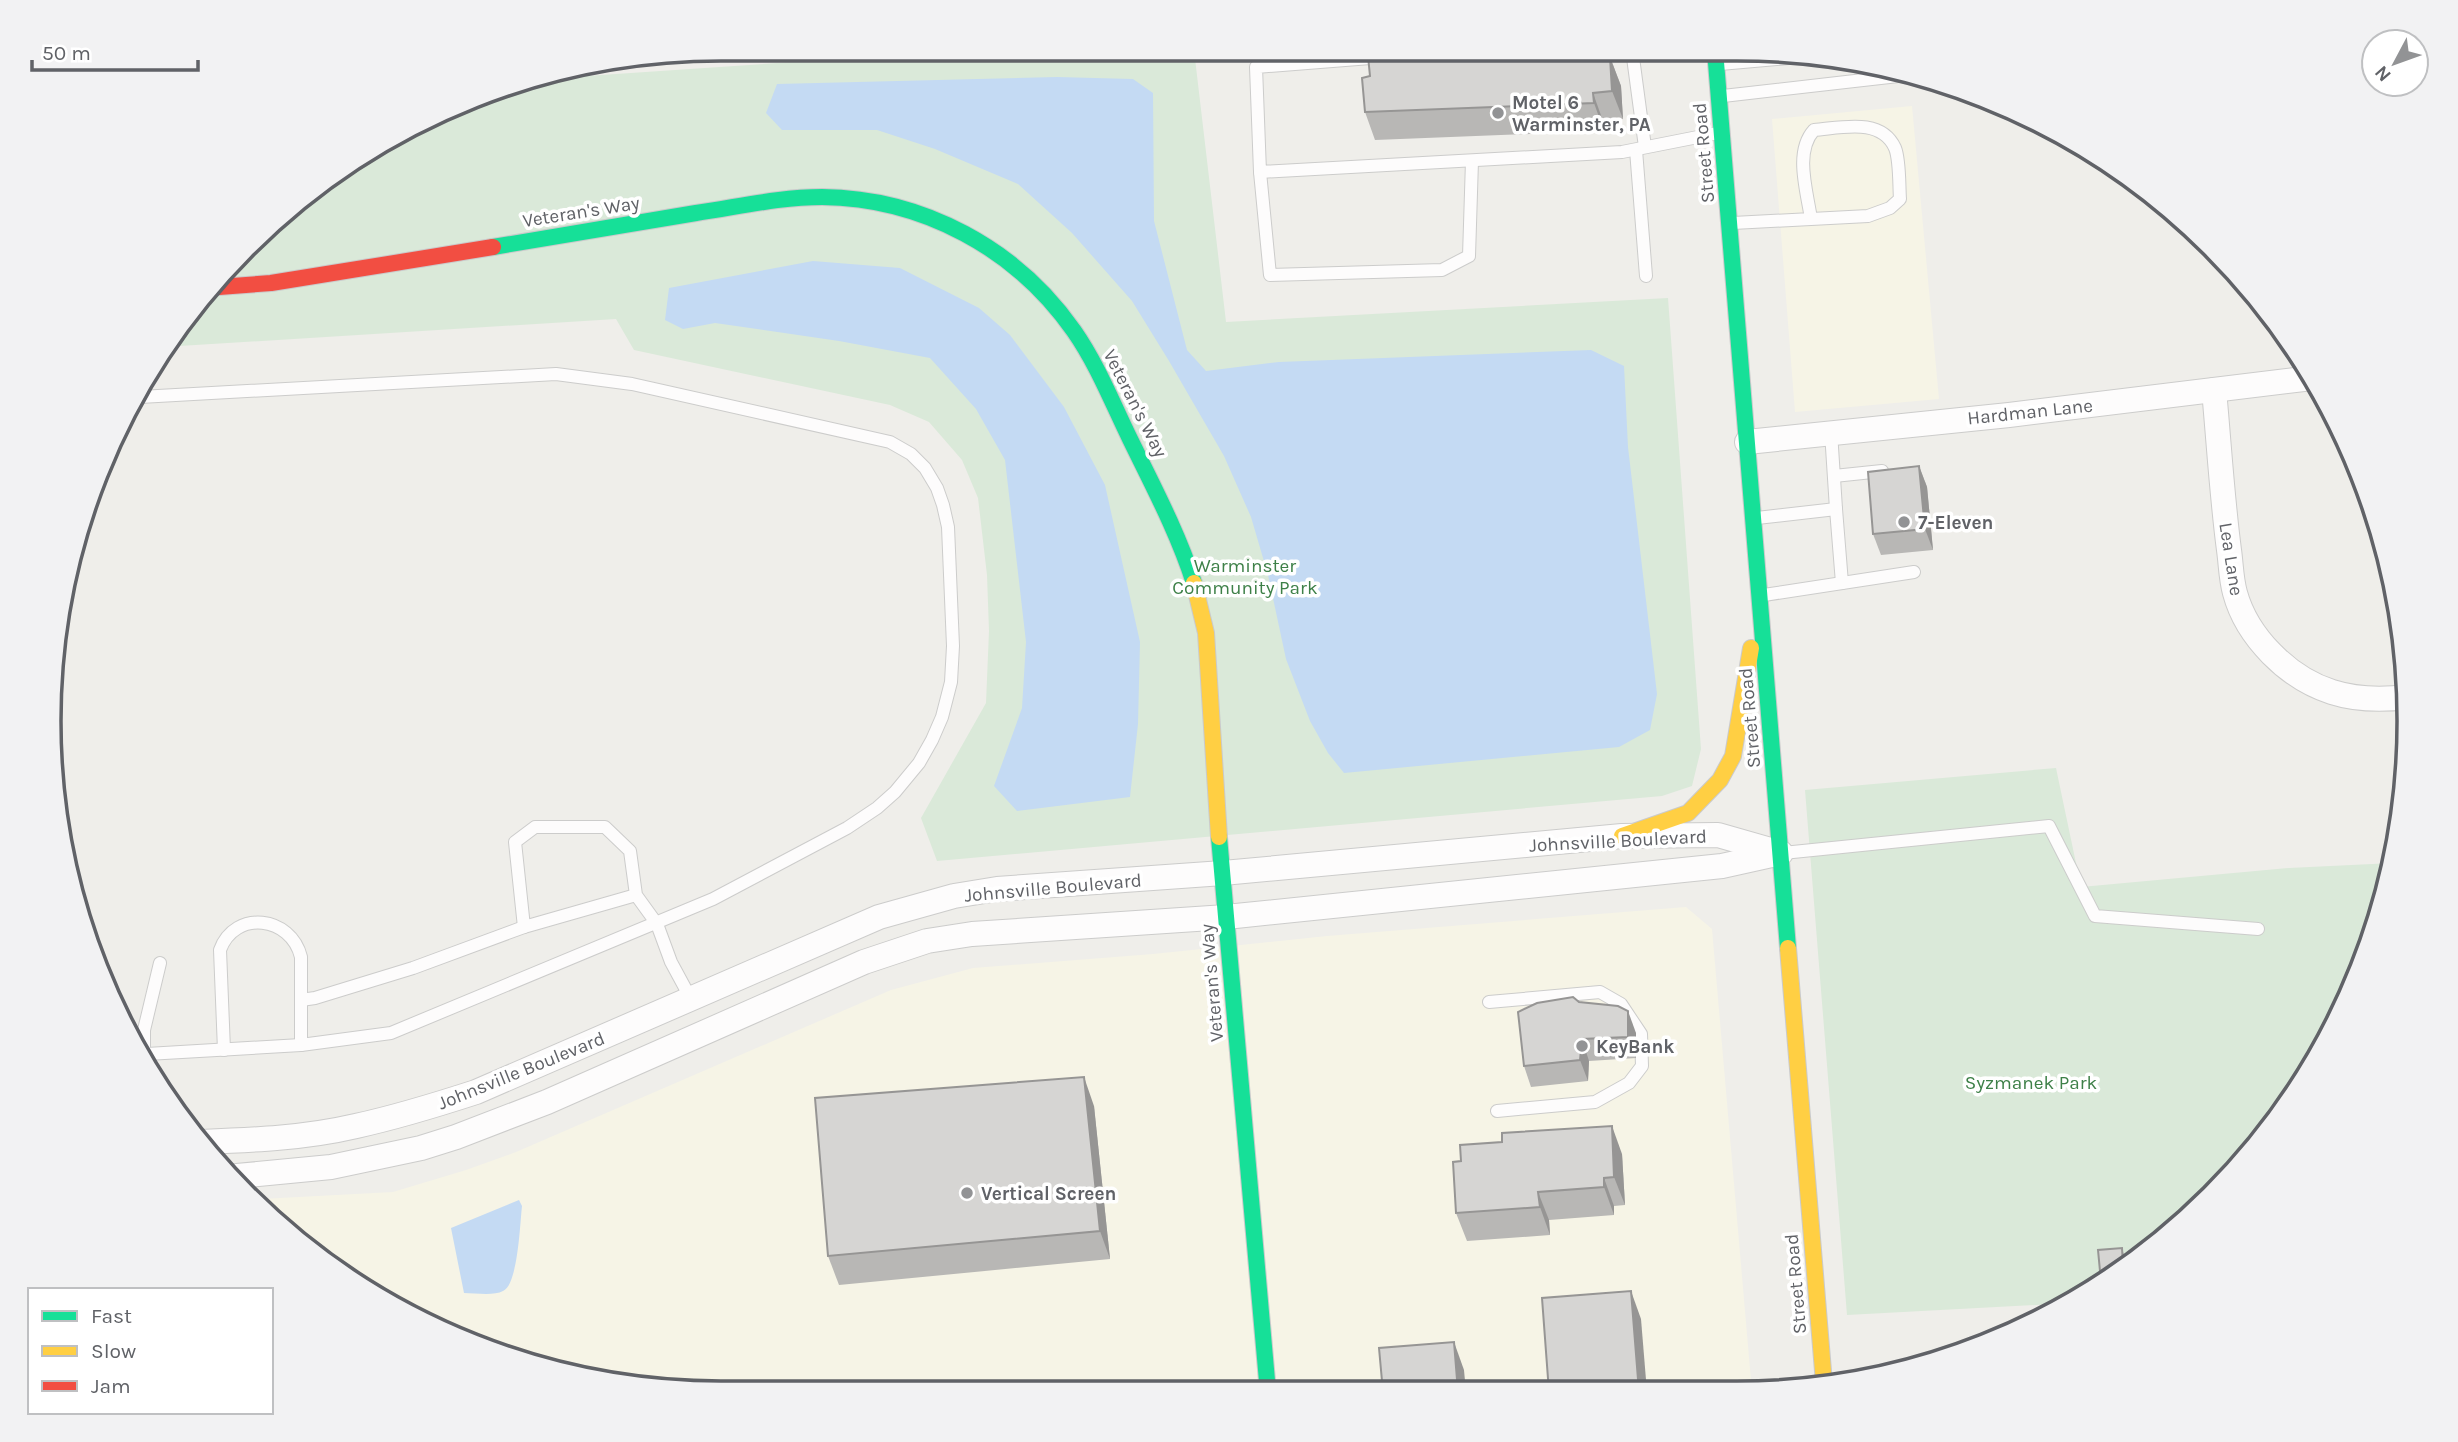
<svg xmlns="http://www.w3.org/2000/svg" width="2458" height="1442" font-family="Karla,sans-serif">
	<rect width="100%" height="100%" fill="#efeeea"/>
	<g fill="#f6f4e6">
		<path d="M1912 106 1939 399 1795 412 1772 119Z"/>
		<path d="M1686 907 1712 929 1752 1392H677L505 1357 348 1280 261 1199 393 1192 466 1170 516 1152 891 990 973 968 1153 954 1327 936Z"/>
	</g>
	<g fill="#dae9d9">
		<path d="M984 49 1194 50 1226 322 1668 298 1701 749 1692 786 1662 796 937 861 921 818 986 703 989 631 987 575 978 498 962 460 929 422 890 405 634 350 616 319 163 347 312 188 505 85 542 79Z"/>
		<path d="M2056 768 2081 887 2289 868 2393 863 2358 978 2296 1094 2212 1196 2072 1303 1847 1315 1805 790Z"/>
	</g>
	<g fill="#c4daf3">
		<path d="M1057 77 1133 79 1153 93 1154 221 1187 350 1206 371 1279 362 1591 350 1624 366 1628 447 1657 694 1650 730 1619 747 1344 773 1328 753 1310 721 1286 659 1268 575 1251 517 1224 456 1169 361 1132 301 1072 233 1018 184 935 149 877 130H782L766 113 777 84Z"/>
		<path d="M813 261 900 268 979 308 1010 335 1064 407 1105 485 1140 642 1138 724 1130 797 1017 811 994 786 1022 708 1026 642 1005 460 976 409 930 358 839 341 715 323 683 329 665 320 669 288Z"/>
		<path d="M519 1200 522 1206C520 1223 518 1285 503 1291 494 1296 475 1293 464 1293L451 1228Z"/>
	</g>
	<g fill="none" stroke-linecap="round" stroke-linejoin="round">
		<g stroke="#cccccb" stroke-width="14">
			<g id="lane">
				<path d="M1632 50 1645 147"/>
				<path d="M1405 55 1471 50"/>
				<path d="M1383 57 1256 67 1260 172 1622 152 1718 133"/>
				<path d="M1720 64 1811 56"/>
				<path d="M1723 96 1907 75"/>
				<path d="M1636 150 1646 276"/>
				<path d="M1260 172 1270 275 1442 270 1469 256 1472 161"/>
				<path d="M1733 223 1868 216 1890 208 1900 199C1899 186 1900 160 1895 148 1881 117 1841 128 1814 130 1794 152 1807 191 1811 219"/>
				<path d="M140 397 556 374 632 384 890 442 911 454 925 468 937 488 943 505 948 527 953 646 951 682 942 717 932 740 919 763 895 792 877 808 847 828 713 899 391 1033 301 1045 147 1054"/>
				<path d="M1831 432 1836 509"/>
				<path d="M1834 476 1882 471"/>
				<path d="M1757 518 1836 509 1842 583"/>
				<path d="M1764 595 1914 572"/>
				<path d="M1783 853 2049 826 2095 916 2258 929"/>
				<path d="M636 895 524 927 515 842 535 827H605L630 851 636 895 657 924 671 962 691 999"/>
				<path d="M301 1000 315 998 413 968 524 927"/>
				<path d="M1489 1002 1600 992 1621 1004 1641 1034 1642 1066 1629 1083 1595 1102 1497 1111"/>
				<path d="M144 1049V1030L160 963"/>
				<path d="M224 1050 220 950C235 909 291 916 301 957V1045"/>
			</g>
		</g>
		<g stroke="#cccccb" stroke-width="26">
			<g id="street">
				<path d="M2214 390C2219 444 2222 497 2229 550 2231 564 2231 579 2235 593 2247 637 2288 678 2332 692 2357 700 2382 700 2407 697"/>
				<path d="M1747 442 2009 415 2312 378"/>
				<path d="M201 1142C253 1140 305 1138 356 1126 397 1117 436 1105 476 1092L879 917 954 896 997 889 1223 873 1622 836 1718 835 1781 853"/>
				<path d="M237 1176 331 1167 421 1148 456 1137 547 1102 864 962 927 941 972 934 1226 917 1722 866 1776 854"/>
			</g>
		</g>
		<g stroke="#cacacb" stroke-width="18">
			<g id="fast">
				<path d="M1715 50 1788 948"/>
				<path d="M493 247C560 236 628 225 696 213 738 207 780 197 822 197 923 198 1017 249 1074 331 1097 364 1112 402 1130 439 1153 486 1178 533 1194 583"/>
				<path d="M1219 837 1268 1392"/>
			</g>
		</g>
		<g stroke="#cacacb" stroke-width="18">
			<g id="slow">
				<path d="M1194 583 1206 633 1219 837"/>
				<path d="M1622 836 1688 813 1720 780 1733 756 1751 648"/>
				<path d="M1788 948 1824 1383"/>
			</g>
		</g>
		<g stroke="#cacacb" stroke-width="18">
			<path id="jam" d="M219 287 271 283 493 247"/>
		</g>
		<use href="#lane" stroke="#fdfcfc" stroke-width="12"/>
		<use href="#street" stroke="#fdfcfc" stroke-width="24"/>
		<use href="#fast" stroke="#16e098" stroke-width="16"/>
		<use href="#slow" stroke="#ffcf43" stroke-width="16"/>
		<use href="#jam" stroke="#f24e42" stroke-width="16"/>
	</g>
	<g fill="#b8b7b5">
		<path d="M1513 50H1592L1595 58 1610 57 1621 86 1623 119 1603 121 1604 131 1375 140 1365 112Z"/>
		<path d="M1919 466 1927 487 1933 550 1881 555 1873 534Z"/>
		<path d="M1579 1002 1636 1033V1058L1589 1061 1588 1081 1531 1087 1524 1066Z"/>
		<path d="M1094 1106 1110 1259 839 1285 828 1256Z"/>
		<path d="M1622 1154 1625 1205 1614 1206V1215L1549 1220 1550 1235 1467 1241 1456 1213Z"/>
		<path d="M2122 1248 2124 1256 2125 1263 2105 1278H2102L2100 1271Z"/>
	</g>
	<g fill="#969594">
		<path d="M1590 50H1592L1601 75 1590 59Z"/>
		<path d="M1610 57 1621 86 1623 119 1612 91Z"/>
		<path d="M1593 93 1603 121 1604 131 1594 103Z"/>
		<path d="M1919 466 1927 487 1933 550 1925 529Z"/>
		<path d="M1628 1011 1636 1033V1058L1628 1037Z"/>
		<path d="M1582 1039 1589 1061 1588 1081 1580 1060Z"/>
		<path d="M1084 1077 1094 1106 1110 1259 1100 1231Z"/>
		<path d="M1612 1126 1622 1154 1625 1205 1614 1177Z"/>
		<path d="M1604 1178 1614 1206V1215L1604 1187Z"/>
		<path d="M1538 1192 1549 1220 1550 1235 1540 1207Z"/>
		<path d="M2122 1248 2124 1256 2125 1263 2123 1265Z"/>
		<path d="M1631 1291 1641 1319 1647 1392H1639Z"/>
		<path d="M1454 1342 1464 1370 1466 1392H1458Z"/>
	</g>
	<g fill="#d6d5d3" stroke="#969594" stroke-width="2">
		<path d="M1513 50H1590V59L1610 57 1612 91 1593 93 1594 103 1365 112 1362 78 1370 76 1368 56Z"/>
		<path d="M1919 466 1925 529 1873 534 1868 472Z"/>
		<path d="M1573 997 1579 1002 1618 1006 1628 1011V1037L1582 1039 1580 1060 1524 1066 1518 1012 1537 1003Z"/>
		<path d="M1084 1077 1100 1231 828 1256 815 1098Z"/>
		<path d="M1612 1126 1614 1177 1604 1178V1187L1538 1192 1540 1207 1456 1213 1453 1162 1461 1161 1460 1145 1502 1142V1133Z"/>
		<path d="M2122 1248 2123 1265 2116 1270 2100 1271 2098 1250Z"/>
		<path d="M1631 1291 1639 1392H1549L1542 1298Z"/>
		<path d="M1454 1342 1458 1392H1383L1379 1348Z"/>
	</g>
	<g fill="#929395" stroke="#fff" stroke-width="2.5">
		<circle cx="1498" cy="113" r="7"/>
		<circle cx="1904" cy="522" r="7"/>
		<circle cx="1582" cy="1046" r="7"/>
		<circle cx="967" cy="1193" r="7"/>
	</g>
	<g text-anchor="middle" stroke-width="7" stroke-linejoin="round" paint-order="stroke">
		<g font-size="19" font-weight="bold" fill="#606267" stroke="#fff" text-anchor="start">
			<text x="1512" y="109">Motel 6<tspan x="1512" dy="22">Warminster, PA</tspan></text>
			<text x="1918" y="529">7-Eleven</text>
			<text x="1596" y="1053">KeyBank</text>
			<text x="981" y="1200">Vertical Screen</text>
		</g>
		<g font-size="19" fill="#606267" stroke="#fff">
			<text transform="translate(1703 153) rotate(-95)" y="7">Street Road</text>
			<text transform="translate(581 211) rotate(-9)" y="7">Veteran's Way</text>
			<text transform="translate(1136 403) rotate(63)" y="7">Veteran's Way</text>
			<text transform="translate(2030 411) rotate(-6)" y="7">Hardman Lane</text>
			<text transform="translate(2232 559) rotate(81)" y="7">Lea Lane</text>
			<text transform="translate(1749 718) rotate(-95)" y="7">Street Road</text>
			<text transform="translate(1618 840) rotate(-3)" y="7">Johnsville Boulevard</text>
			<text transform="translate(1053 887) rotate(-5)" y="7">Johnsville Boulevard</text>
			<text transform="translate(1211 983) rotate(-95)" y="7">Veteran's Way</text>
			<text transform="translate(521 1070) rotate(-22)" y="7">Johnsville Boulevard</text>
			<text transform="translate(1795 1284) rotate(-95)" y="7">Street Road</text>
		</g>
		<g font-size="19" fill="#3e8048" stroke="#fff">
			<text x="1245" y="572">Warminster<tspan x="1245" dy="22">Community Park</tspan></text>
			<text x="2031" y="1089">Syzmanek Park</text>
		</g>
	</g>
	<path d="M0 0H2458V1442H0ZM721 61H1737A660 660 0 0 1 2397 721V721A660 660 0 0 1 1737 1381H721A660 660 0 0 1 61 721V721A660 660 0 0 1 721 61Z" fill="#f2f2f3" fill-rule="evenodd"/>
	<path fill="none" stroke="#606267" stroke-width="3.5" d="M721 61H1737A660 660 0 0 1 2397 721V721A660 660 0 0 1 1737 1381H721A660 660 0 0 1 61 721V721A660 660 0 0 1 721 61Z"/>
	<rect x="28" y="1288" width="245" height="126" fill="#ffffff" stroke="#bfc0c2" stroke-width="2"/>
	<rect x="42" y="1311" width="35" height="10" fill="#16e098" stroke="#bfc0c2" stroke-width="2"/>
	<text x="91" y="1323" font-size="21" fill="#606267">Fast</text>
	<rect x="42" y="1346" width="35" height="10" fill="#ffcf43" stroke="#bfc0c2" stroke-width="2"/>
	<text x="91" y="1358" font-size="21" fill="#606267">Slow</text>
	<rect x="42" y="1381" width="35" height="10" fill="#f24e42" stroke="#bfc0c2" stroke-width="2"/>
	<text x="91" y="1393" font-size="21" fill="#606267">Jam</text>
	<g transform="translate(2395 63) rotate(229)"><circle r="33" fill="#ffffff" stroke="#bfc0c2" stroke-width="2"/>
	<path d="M0-5L12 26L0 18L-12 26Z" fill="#929395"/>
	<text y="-10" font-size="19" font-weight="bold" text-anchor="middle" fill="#606267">N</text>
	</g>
	<path d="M32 60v10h166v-10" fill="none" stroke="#606267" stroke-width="3.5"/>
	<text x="42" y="60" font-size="21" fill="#606267" stroke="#ffffff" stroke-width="5" paint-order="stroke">50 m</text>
</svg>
